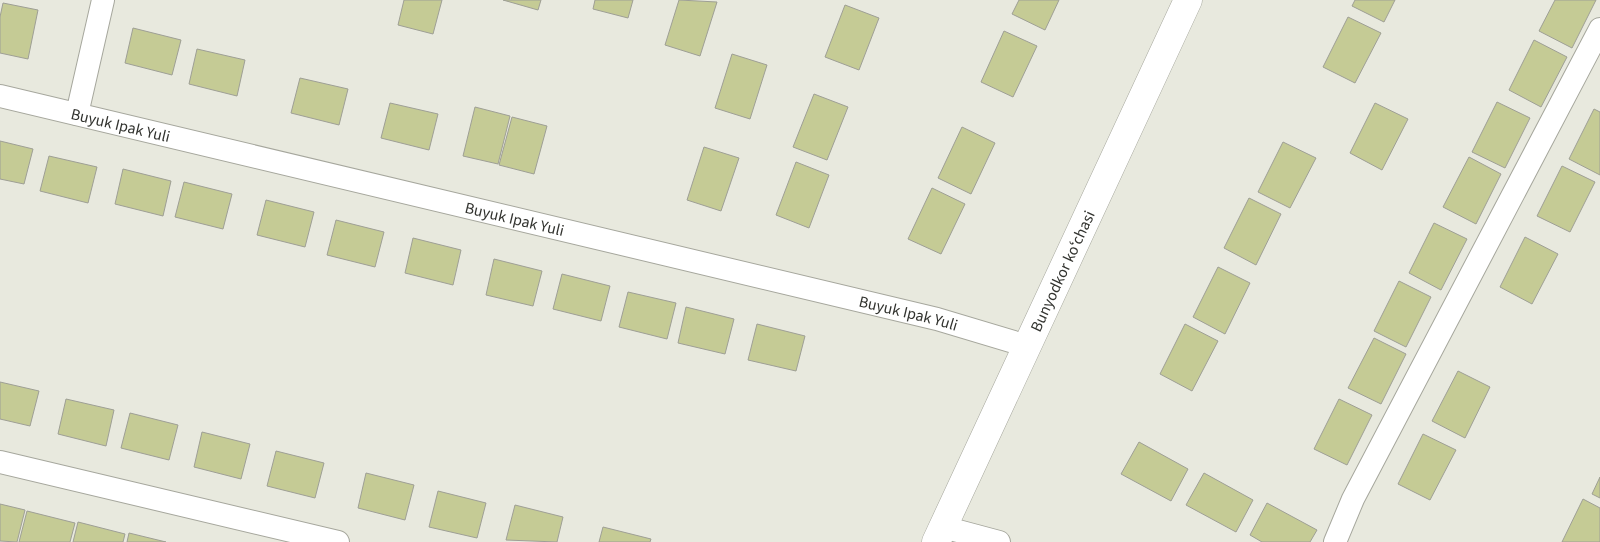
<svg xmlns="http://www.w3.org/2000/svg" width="1600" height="542" font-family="'Source Sans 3',sans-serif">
	<rect width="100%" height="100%" fill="#e8e9de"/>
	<g fill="#c5cb95" stroke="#9e9f95">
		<path d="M404 0H442L433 34 398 25Z"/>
		<path d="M503 0H541L538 10Z"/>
		<path d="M595 0H633L628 18 593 9Z"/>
		<path d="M679 0 717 2 700 56 665 45Z"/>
		<path d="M1019 0H1059L1045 30 1012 14Z"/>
		<path d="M1355 0H1395L1384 22 1352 6Z"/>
		<path d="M1555 0H1596L1572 48 1539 31Z"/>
		<path d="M3 3 38 10 28 59 0 53V17Z"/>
		<path d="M845 5 879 18 859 70 825 57Z"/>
		<path d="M1348 17 1381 33 1355 83 1323 67Z"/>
		<path d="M133 28 181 40 172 75 125 63Z"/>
		<path d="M1004 31 1037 46 1013 97 981 82Z"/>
		<path d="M1534 40 1567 57 1541 107 1509 90Z"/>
		<path d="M197 49 245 60 237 96 189 84Z"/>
		<path d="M732 54 767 65 750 119 715 108Z"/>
		<path d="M300 78 348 89 339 125 291 113Z"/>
		<path d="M814 94 848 107 827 160 793 147Z"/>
		<path d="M1497 102 1530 118 1505 168 1472 152Z"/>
		<path d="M390 103 438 114 429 150 381 138Z"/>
		<path d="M1375 103 1408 119 1382 170 1350 153Z"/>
		<path d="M475 107 510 116 498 164 463 156Z"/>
		<path d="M1594 109 1600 112V175L1569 159Z"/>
		<path d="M512 117 547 126 534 174 499 165Z"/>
		<path d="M962 127 995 143 971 194 938 178Z"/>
		<path d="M0 141 33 149 24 184 0 179Z"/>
		<path d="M1283 142 1316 158 1290 208 1258 192Z"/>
		<path d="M704 147 739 158 721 211 687 200Z"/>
		<path d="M49 156 97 167 88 203 40 191Z"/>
		<path d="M1469 157 1501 174 1476 224 1443 207Z"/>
		<path d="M796 162 829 175 809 228 776 215Z"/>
		<path d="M1562 166 1595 182 1570 232 1537 216Z"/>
		<path d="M123 169 171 181 163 216 115 204Z"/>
		<path d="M184 182 232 194 223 229 175 217Z"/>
		<path d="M932 188 965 204 941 254 908 239Z"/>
		<path d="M1249 198 1281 214 1256 265 1224 248Z"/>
		<path d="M266 200 314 212 305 247 257 235Z"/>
		<path d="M336 220 384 232 375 267 327 255Z"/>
		<path d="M1434 223 1467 239 1441 290 1409 273Z"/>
		<path d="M1525 237 1558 254 1532 304 1500 287Z"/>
		<path d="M413 238 461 250 453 285 405 273Z"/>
		<path d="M494 259 542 271 533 306 486 295Z"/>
		<path d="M1218 267 1250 283 1225 334 1193 317Z"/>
		<path d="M562 274 610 286 601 321 553 309Z"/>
		<path d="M1399 281 1431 297 1406 347 1374 331Z"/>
		<path d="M628 292 676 303 667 339 619 327Z"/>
		<path d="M686 307 734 319 725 354 678 343Z"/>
		<path d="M757 324 805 336 796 371 748 360Z"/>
		<path d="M1185 324 1218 341 1192 391 1160 374Z"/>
		<path d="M1374 338 1406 354 1381 404 1348 388Z"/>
		<path d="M1458 371 1490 387 1465 438 1432 421Z"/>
		<path d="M0 382 39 391 30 426 0 419Z"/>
		<path d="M66 399 114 410 106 446 58 434Z"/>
		<path d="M1339 399 1372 415 1347 465 1314 449Z"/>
		<path d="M130 413 178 425 169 460 121 448Z"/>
		<path d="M202 432 250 444 241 479 194 467Z"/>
		<path d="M1423 434 1456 450 1430 500 1398 484Z"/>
		<path d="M1139 442 1188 469 1171 501 1121 474Z"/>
		<path d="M276 451 324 463 315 498 267 486Z"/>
		<path d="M366 473 414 485 405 520 358 508Z"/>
		<path d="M1204 473 1253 500 1236 532 1186 505Z"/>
		<path d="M1600 477V498L1592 494Z"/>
		<path d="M438 491 486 503 477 538 429 527Z"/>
		<path d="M1583 499 1600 508V542H1562Z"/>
		<path d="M1267 503 1317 530 1310 542H1262L1250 535Z"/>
		<path d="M0 504 25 510 17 542 0 541Z"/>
		<path d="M515 505 563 517 557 542 506 540Z"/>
		<path d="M27 511 75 523 70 542H19Z"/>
		<path d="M78 522 125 534 123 542H73Z"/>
		<path d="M603 527 651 539 650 542H599Z"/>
		<path d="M129 533 166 542H127Z"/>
	</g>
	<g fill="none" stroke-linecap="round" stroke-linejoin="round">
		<g stroke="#a6a79d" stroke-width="24">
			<g id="street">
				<path id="s1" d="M0 96 937 319 1027 346"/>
				<path d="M77 114 103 0"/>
				<path d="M0 462 338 542"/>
				<path d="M943 527 999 542"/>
				<path d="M1335 542 1353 499 1600 29"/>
			</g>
		</g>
		<g stroke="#a6a79d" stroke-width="29">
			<path id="secondary" d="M936 542 1188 0"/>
		</g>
		<use href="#street" stroke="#fff" stroke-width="22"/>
		<use href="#secondary" stroke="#fff" stroke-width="28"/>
	</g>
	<g text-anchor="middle" stroke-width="5" stroke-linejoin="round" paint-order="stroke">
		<g font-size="16" fill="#32332f" stroke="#fff">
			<text dy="6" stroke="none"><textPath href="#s1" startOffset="124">Buyuk Ipak Yuli</textPath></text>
			<text dy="6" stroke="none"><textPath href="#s1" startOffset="529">Buyuk Ipak Yuli</textPath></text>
			<text transform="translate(1062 271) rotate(-65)" y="6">Bunyodkor koʻchasi</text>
			<text dy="6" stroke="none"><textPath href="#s1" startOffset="934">Buyuk Ipak Yuli</textPath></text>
		</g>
	</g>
</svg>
